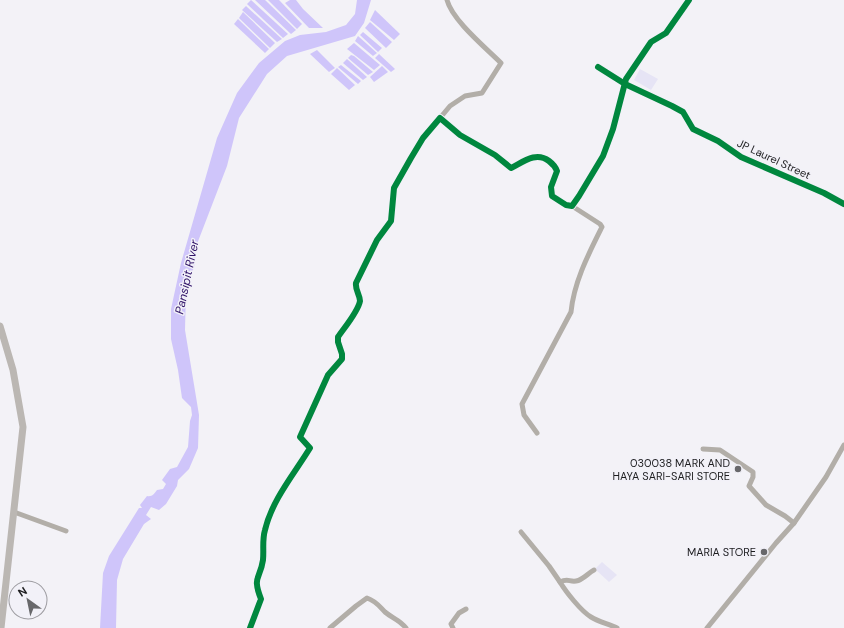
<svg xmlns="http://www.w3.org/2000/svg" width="844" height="628" font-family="'DM Sans',sans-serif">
	<rect width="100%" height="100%" fill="#f3f2f7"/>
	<g fill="#e6e4f5">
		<path d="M640 69 658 79 651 90 634 80Z"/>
		<path d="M602 562 617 575 609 582 595 569Z"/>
	</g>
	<g fill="#cfc5fa">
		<path d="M251 0 288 34 283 38 247 4Z"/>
		<path d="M255 0H265L296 30 291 34Z"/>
		<path d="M268 0H279L302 24 297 29Z"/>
		<path d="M290 0H296L303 9 323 28H309L285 3Z"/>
		<path d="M357 0H371L364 23 355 36 287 56 267 74 239 118 227 166 197 244 194 268 188 278 186 289 185 330 199 415 198 448 189 469 178 480 177 486 166 504 159 510 151 507 146 515 151 519 144 524 123 559 117 580 116 628H100L103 573 109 556 139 508H142L140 505 147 496C152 497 154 494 157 490L163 489 166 484 162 480 170 469 177 467 188 447 190 421 192 415 191 407 182 398 178 370 171 339V309L181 263 217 138 237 93 259 63 285 41 300 35 326 32 346 25 355 14Z"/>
		<path d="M246 6 282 39 277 42 242 10Z"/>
		<path d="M375 10 400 34 394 40 370 20Z"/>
		<path d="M243 12 275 43 270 48 239 18Z"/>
		<path d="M238 19 269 49 265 53 234 24Z"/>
		<path d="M370 22 392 42 386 48 365 28Z"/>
		<path d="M363 32 382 48 378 52 360 35Z"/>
		<path d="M358 36 377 53 373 56 355 41Z"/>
		<path d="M354 43 380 65 374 70 347 49Z"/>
		<path d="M317 50 335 68 329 72 310 54Z"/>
		<path d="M379 54 395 69 391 72 375 58Z"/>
		<path d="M351 55 354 56 373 72 368 75 348 58Z"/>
		<path d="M347 59 367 77 363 80 343 63Z"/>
		<path d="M341 65 361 81 358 84 338 67Z"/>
		<path d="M382 66 388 72 374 82 370 77Z"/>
		<path d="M337 68 355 85 349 90 331 74Z"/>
	</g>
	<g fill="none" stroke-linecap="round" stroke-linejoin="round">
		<g stroke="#b2aea8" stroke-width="5">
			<path d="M598 67 625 84 672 106 683 112 693 129 718 141 741 157 824 193 844 204"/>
			<path d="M440 118 450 106 465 96 482 93 501 63C486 48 452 20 447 0"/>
			<path d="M537 433 524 415 522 404 571 312C574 282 588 255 602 227L600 224 572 206"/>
			<path d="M703 449 720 450 753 472V477L749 486 766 505 785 516 794 523 776 543 707 628"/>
			<path d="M14 512 66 531"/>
			<path d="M794 523 826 477 844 445"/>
			<path d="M521 532 549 566 560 582"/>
			<path d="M594 570C588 573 583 580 576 581 569 582 568 578 560 582 566 592 581 611 591 617 599 622 609 624 617 628"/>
			<path d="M250 628 261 599C252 576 260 580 263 560 264 550 262 540 265 530 272 500 294 474 310 448L300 437 328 375 342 359V354L338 342V337C344 328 358 312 360 301 360 295 355 290 356 283L377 240 391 221 394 188 411 158 423 138 440 118 460 135 495 155 511 168C523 162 536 151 549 161 553 164 555 166 557 171L551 187 552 196 566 205 572 206 579 196 603 156 613 129 626 79 651 42 666 33 689 0"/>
			<path d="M330 628 356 606 367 598C376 601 379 606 385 612 392 618 400 620 406 628"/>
			<path d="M453 628 451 624 459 613 466 609"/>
		</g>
		<path stroke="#bbb7b3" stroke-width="7" d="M0 326 13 370 23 427 1 628"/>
		<g stroke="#f2f1f8" stroke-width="8">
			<g id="cycleway">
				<path d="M598 67 625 84 672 106 683 112 693 129 718 141 741 157 824 193 844 204"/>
				<path d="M250 628 261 599C252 576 260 580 263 560 264 550 262 540 265 530 272 500 294 474 310 448L300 437 328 375 342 359V354L338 342V337C344 328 358 312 360 301 360 295 355 290 356 283L377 240 391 221 394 188 411 158 423 138 440 118 460 135 495 155 511 168C523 162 536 151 549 161 553 164 555 166 557 171L551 187 552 196 566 205 572 206 579 196 603 156 613 129 626 79 651 42 666 33 689 0"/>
			</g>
		</g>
		<use href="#cycleway" stroke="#00873e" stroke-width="6"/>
	</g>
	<g fill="#68686b" stroke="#f2f1f8" stroke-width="1.5">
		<circle cx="738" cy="469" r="4"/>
		<circle cx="764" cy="552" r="4"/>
	</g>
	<g text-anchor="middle" stroke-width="3" stroke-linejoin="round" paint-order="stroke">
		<g font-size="11" fill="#1d1d1f" stroke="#f2f1f8">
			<text transform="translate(774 159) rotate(25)" y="4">JP Laurel Street</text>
		</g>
		<g font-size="11" fill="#1d1d1f" stroke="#f2f1f8" text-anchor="end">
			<text x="730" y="467">030038 MARK AND<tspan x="730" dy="13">HAYA SARI-SARI STORE</tspan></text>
			<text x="756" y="556">MARIA STORE</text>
		</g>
		<g font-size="12" font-style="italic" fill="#321569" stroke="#f2f1f8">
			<text transform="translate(187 277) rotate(-78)" y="4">Pansipit River</text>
		</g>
	</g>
	<g transform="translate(28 600) rotate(327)"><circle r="19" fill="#f2f1f8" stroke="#9d9ca1"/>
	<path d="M0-3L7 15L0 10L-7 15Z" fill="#68686b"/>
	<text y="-6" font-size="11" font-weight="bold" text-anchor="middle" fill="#1d1d1f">N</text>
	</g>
</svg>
